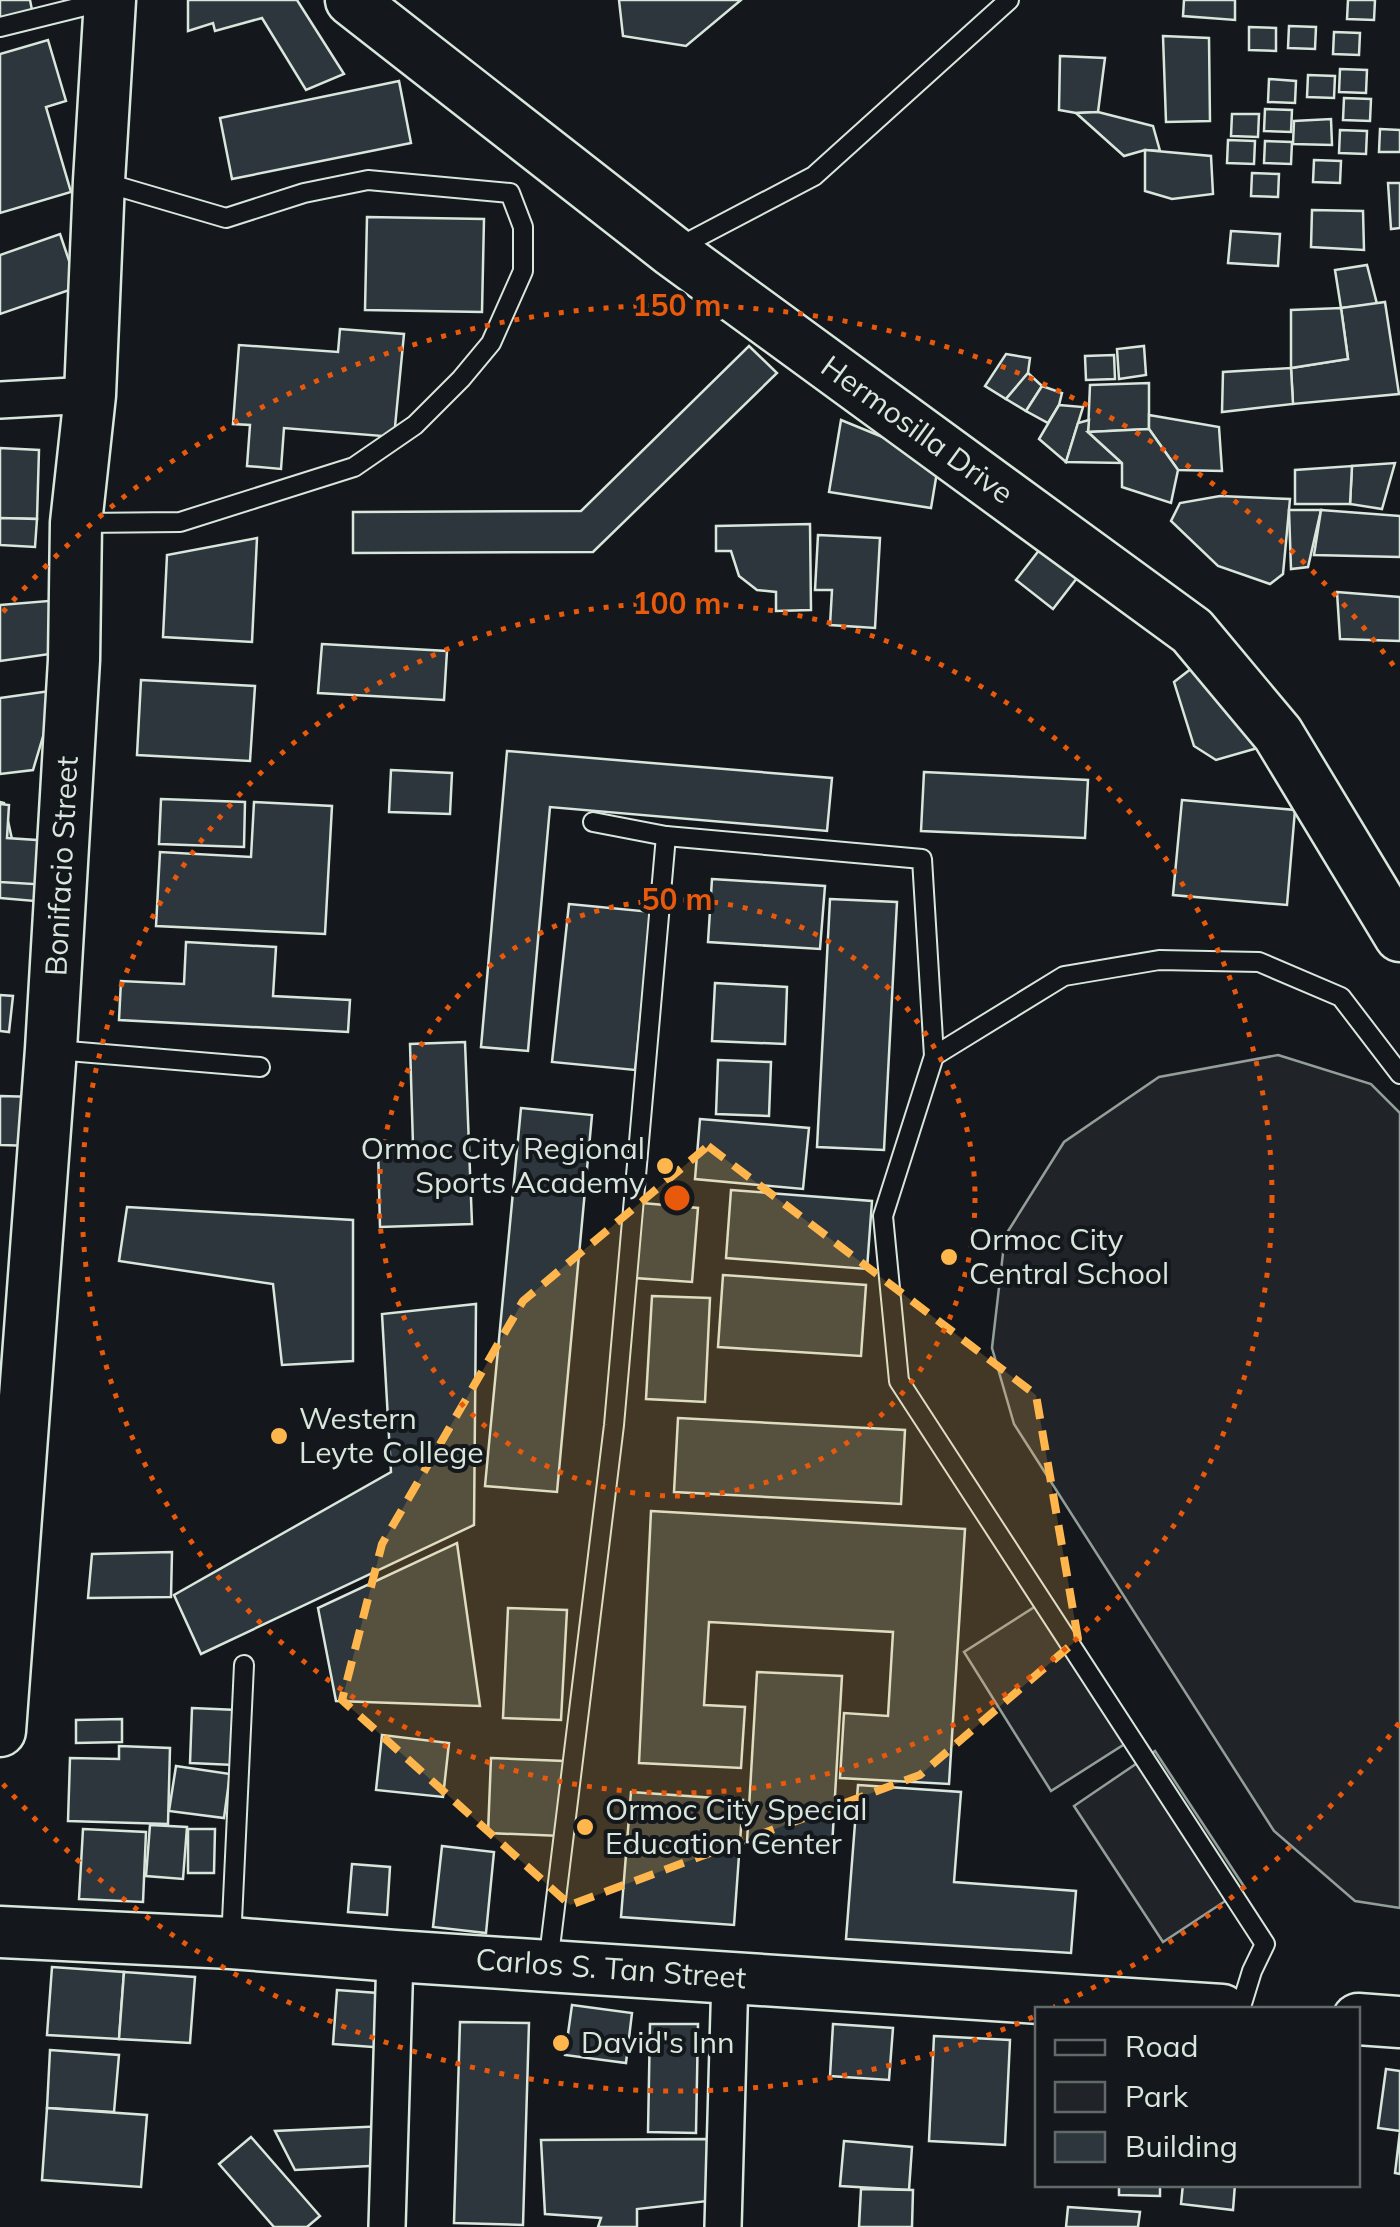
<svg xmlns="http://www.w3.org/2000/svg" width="1400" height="2227" font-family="Mulish,sans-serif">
	<rect width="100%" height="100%" fill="#14181c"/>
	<g fill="#202428" stroke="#939e99" stroke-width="2.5">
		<path d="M1278 1055 1371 1084 1400 1113V1908L1355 1901 1274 1831 1014 1424 992 1348 1005 1236 1064 1142 1159 1077Z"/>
		<path d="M1047 1599 1134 1738 1051 1791 964 1652Z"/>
		<path d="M1155 1751 1245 1888 1163 1942 1074 1806Z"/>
	</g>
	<g fill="#2c363c" stroke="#d8e6dc" stroke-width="2.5">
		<path d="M0 0H30L32 10 0 18Z"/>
		<path d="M188 0H297L344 74 306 90 262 18 215 31 213 23 188 31Z"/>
		<path d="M619 0H741L686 46 623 36Z"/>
		<path d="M1184 0H1235V20L1183 16Z"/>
		<path d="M1348 0H1375L1374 20 1347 19Z"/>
		<path d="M1289 26 1316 27 1315 49 1288 48Z"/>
		<path d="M1249 27 1276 28V51L1249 50Z"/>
		<path d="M1334 32 1360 33 1359 55 1333 54Z"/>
		<path d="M1163 36 1209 38 1210 121 1166 122Z"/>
		<path d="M48 40 66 101 46 107 71 192 0 213V54Z"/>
		<path d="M1060 56 1105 58 1098 112 1076 113 1059 110Z"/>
		<path d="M1340 69 1367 70 1366 93 1339 92Z"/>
		<path d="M1308 75 1335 76 1334 98 1307 97Z"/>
		<path d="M1269 79 1296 81 1295 103 1268 102Z"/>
		<path d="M399 81 411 143 232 179 220 118Z"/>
		<path d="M1344 98 1371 99 1370 121 1343 120Z"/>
		<path d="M1265 109 1292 110 1291 132 1264 131Z"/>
		<path d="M1098 112 1153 126 1160 151 1145 150 1124 156 1076 113Z"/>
		<path d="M1232 114H1259L1258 137 1231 136Z"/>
		<path d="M1331 119 1332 145 1293 144 1294 121Z"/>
		<path d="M1380 129 1400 130V152H1379Z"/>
		<path d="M1340 130 1367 131 1366 154 1339 153Z"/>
		<path d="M1228 140 1255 141 1254 164 1227 163Z"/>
		<path d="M1265 141 1292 142 1291 164 1264 163Z"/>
		<path d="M1145 150 1211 156 1213 194 1172 199 1145 191Z"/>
		<path d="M1314 160 1341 161 1340 183 1313 182Z"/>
		<path d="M1252 173 1279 174 1278 197 1251 196Z"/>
		<path d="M1388 183H1400V228L1391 229Z"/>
		<path d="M1312 210 1363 211 1364 250 1311 247Z"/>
		<path d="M367 217 484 219 482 312 365 310Z"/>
		<path d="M1231 231 1280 234 1278 266 1228 263Z"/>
		<path d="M60 234 78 287 0 314V255Z"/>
		<path d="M1367 265 1377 304 1341 308 1335 270Z"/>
		<path d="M1385 302 1399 394 1293 404 1291 368 1348 359 1341 308Z"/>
		<path d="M1341 308 1348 359 1291 368V310Z"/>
		<path d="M340 329 404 334 394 437 284 428 281 469 247 466 250 425 233 424 239 345 338 352Z"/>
		<path d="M749 346 777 373 593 552 353 553V512L581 511Z"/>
		<path d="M1144 346 1146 375 1119 379 1117 349Z"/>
		<path d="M1006 354 1030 358 1028 373 1006 399 985 386Z"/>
		<path d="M1114 355 1115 379 1086 380 1085 356Z"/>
		<path d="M1291 368 1293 404 1222 412 1223 372Z"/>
		<path d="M1028 373 1042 386 1026 411 1006 399Z"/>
		<path d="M1149 383V429L1088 432 1090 385Z"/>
		<path d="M1042 386 1062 393 1059 405 1048 423 1026 411Z"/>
		<path d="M1059 405 1083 407 1066 462 1039 439Z"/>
		<path d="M1149 415 1219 427 1222 471 1178 470 1149 429Z"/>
		<path d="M841 420 939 460 931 508 829 492Z"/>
		<path d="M1089 420 1088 432 1122 463 1066 462 1078 423Z"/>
		<path d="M1149 429 1178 470 1171 503 1122 487V463L1088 432Z"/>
		<path d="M0 448 39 450 37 519 0 518Z"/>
		<path d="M1395 463 1382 509 1350 504 1352 466Z"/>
		<path d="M1352 466 1350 504H1295V470Z"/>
		<path d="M1220 496 1290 499 1283 574 1270 584 1218 566 1171 521 1180 503Z"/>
		<path d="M1289 510H1321L1308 567 1291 569Z"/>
		<path d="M1321 510 1400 516V557L1314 555Z"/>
		<path d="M0 518 37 519 35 547 0 545Z"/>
		<path d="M810 524 811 610 776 611V592L757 590 739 576 731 551H716V526Z"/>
		<path d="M818 535 880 538 875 628 830 625 832 590H815Z"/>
		<path d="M257 538 252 642 163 637 167 555Z"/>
		<path d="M1047 540 1084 569 1053 609 1016 580Z"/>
		<path d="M1337 592 1400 597V641L1340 639Z"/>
		<path d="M60 600 64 652 0 661V605Z"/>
		<path d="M322 644 447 651 444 700 318 693Z"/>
		<path d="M1196 665 1275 743 1216 760 1194 746 1174 682Z"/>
		<path d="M141 680 255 686 250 761 137 755Z"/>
		<path d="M57 690 33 770 0 774V698Z"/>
		<path d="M507 751 832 778 827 831 550 807 528 1051 481 1047Z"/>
		<path d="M391 770 452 773 450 814 389 812Z"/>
		<path d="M924 772 1088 780 1085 838 921 831Z"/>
		<path d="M161 799 245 802 244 847 159 844Z"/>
		<path d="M1182 800 1295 810 1287 905 1173 895Z"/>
		<path d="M0 802 4 803 14 848 55 843 46 902 0 898Z"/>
		<path d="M254 802 332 806 325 934 156 926 160 852 251 857Z"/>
		<path d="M0 804 9 805 7 838 52 841 49 885 0 882Z"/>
		<path d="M712 879 825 886 820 949 708 942Z"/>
		<path d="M830 899 897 902 884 1150 817 1147Z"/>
		<path d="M569 904 652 912 635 1070 552 1062Z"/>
		<path d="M186 942 276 947 273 996 350 1000 348 1032 119 1020 121 981 184 984Z"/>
		<path d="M715 983 787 987 785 1044 712 1041Z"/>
		<path d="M0 995 13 996 9 1032 0 1031Z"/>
		<path d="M465 1042 472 1224 380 1227 378 1146 413 1145 410 1044Z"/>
		<path d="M718 1060 771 1062 769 1116 716 1114Z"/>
		<path d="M0 1096 36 1097 34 1146 0 1145Z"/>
		<path d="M521 1108 592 1115 557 1492 485 1486Z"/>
		<path d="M700 1119 809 1128 803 1189 695 1179Z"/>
		<path d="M731 1190 872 1201 867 1269 726 1258Z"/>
		<path d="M642 1203 698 1208 692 1282 635 1278Z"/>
		<path d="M127 1207 353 1220V1361L282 1365 273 1284 119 1261Z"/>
		<path d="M723 1275 866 1285 861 1356 718 1347Z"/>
		<path d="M652 1296 710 1298 705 1402 646 1399Z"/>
		<path d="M476 1304 474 1525 201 1654 174 1595 391 1472 382 1314Z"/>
		<path d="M678 1418 905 1430 901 1504 674 1492Z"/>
		<path d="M651 1511 965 1529 949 1784 840 1778 844 1713 888 1716 893 1632 709 1622 704 1705 745 1707 741 1768 639 1763Z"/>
		<path d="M457 1543 480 1706 336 1701 318 1608Z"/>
		<path d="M172 1552 171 1597 88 1598 92 1554Z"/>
		<path d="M508 1608 567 1610 561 1720 503 1718Z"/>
		<path d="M757 1672 842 1676 832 1847 747 1842Z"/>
		<path d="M192 1708 237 1710 234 1765 190 1763Z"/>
		<path d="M122 1719V1742L76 1743V1720Z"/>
		<path d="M382 1735 449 1743 443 1797 376 1790Z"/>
		<path d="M119 1746 170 1748 168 1824 68 1821 70 1758 119 1759Z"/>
		<path d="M491 1758 564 1761 561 1836 488 1833Z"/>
		<path d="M176 1766 230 1774 224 1818 169 1811Z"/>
		<path d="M858 1785 961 1792 954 1882 1076 1891 1071 1953 846 1939Z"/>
		<path d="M631 1792 743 1800 734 1925 621 1917Z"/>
		<path d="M150 1825 187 1827 183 1879 146 1876Z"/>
		<path d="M83 1829 146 1832 143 1902 79 1899Z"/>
		<path d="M188 1829H215L214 1873H188Z"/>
		<path d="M442 1846 494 1852 486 1933 433 1927Z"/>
		<path d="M352 1864 390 1867 387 1915 348 1912Z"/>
		<path d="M52 1967 124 1972 119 2039 47 2035Z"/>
		<path d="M124 1972 195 1977 190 2043 119 2039Z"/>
		<path d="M337 1990 391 1994 386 2048 333 2044Z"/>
		<path d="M572 2005 632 2013 626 2063 565 2055Z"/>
		<path d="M460 2022 529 2023 523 2225 454 2223Z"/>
		<path d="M650 2024H698L696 2133 648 2132Z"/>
		<path d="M833 2024 893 2028 889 2080 830 2076Z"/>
		<path d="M934 2036 1010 2040 1005 2145 929 2141Z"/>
		<path d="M50 2050 119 2055 114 2112 47 2108Z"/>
		<path d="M1386 2069 1400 2071V2174L1395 2173 1400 2131 1378 2128Z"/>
		<path d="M47 2108 147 2115 141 2187 42 2180Z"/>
		<path d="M386 2126 388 2165 295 2170 275 2131Z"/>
		<path d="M251 2137 320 2216 307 2227H274L219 2164Z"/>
		<path d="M707 2139 708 2201 637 2209V2227H598L601 2218 545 2214 541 2140Z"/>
		<path d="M844 2141 912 2147 909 2190 840 2186Z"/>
		<path d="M1119 2184H1160V2196L1119 2195Z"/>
		<path d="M1183 2184H1235L1233 2210 1181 2204Z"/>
		<path d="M861 2189 913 2190 912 2227H859Z"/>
		<path d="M1068 2207 1140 2212 1138 2227H1066Z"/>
	</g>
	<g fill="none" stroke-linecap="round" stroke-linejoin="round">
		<g stroke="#d8e6dc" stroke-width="22">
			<g id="lane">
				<path d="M0 27 105 1"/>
				<path d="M677 248 814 176 1009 0"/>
				<path d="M82 523 180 522 354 467 415 425 461 379 491 343 523 271V227L510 193 368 180 304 193 226 218 103 182"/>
				<path d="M593 822 666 836 922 859 934 1056 883 1216 899 1381 1265 1944 1252 1971 1240 2010"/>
				<path d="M56 1050 260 1067"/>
				<path d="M934 1056 1064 976 1159 960 1259 962 1341 997 1400 1074"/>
				<path d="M231 1942 244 1665"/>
				<path d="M548 1964 614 1425 666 836"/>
			</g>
		</g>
		<g stroke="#d8e6dc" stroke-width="40">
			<g id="street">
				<path d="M0 400 90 395"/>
				<path d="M387 2227 395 1956"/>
				<path d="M723 2227 730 1976"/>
			</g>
		</g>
		<g stroke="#d8e6dc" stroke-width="55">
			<g id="secondary">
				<path d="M351 0 672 251 1192 631 1278 734 1400 936"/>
				<path d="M0 1731 51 1049 74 660 76 523 90 395 99 181 110 0"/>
				<path d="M0 1932 231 1943 395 1956 1222 2010"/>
				<path d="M1358 2019 1400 2022"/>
			</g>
		</g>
		<use href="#lane" stroke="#14181c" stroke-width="18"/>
		<use href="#street" stroke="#14181c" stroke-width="35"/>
		<use href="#secondary" stroke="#14181c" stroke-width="50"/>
	</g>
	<path fill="#ffb74d" fill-opacity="0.2" stroke="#ffb74d" stroke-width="8" stroke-dasharray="20 12" stroke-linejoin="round" d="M708 1146 1036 1395 1078 1639 920 1775 570 1905 342 1700 382 1544 523 1301Z"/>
	<g fill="none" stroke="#e8590c" stroke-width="5" stroke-dasharray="5 10">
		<circle cx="677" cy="1198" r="298"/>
		<circle cx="677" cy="1198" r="595"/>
		<path d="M1399 1723A893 893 0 0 1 1054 2007M1033 2017A893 893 0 0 1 3 1784M3 612A893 893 0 0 1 1399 673"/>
	</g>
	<g fill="#ffb74d" stroke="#14181c" stroke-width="4">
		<circle cx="665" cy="1166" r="10"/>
		<circle cx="949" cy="1257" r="10"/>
		<circle cx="279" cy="1436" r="10"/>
		<circle cx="585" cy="1827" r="10"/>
		<circle cx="561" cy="2043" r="10"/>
	</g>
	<g text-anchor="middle" stroke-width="8" stroke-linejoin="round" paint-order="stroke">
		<g font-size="30" fill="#d8e6dc" stroke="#14181c">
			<text transform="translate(917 430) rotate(36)" y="10">Hermosilla Drive</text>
			<text transform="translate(62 866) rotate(-87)" y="10">Bonifacio Street</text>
			<text transform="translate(611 1969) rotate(4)" y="10">Carlos S. Tan Street</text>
		</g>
		<g font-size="30" fill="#d8e6dc" stroke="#14181c" text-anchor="start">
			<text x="645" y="1159" text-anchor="end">Ormoc City Regional<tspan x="645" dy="34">Sports Academy</tspan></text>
			<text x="969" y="1250">Ormoc City<tspan x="969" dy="34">Central School</tspan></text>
			<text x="299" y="1429">Western<tspan x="299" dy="34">Leyte College</tspan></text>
			<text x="605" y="1820">Ormoc City Special<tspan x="605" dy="34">Education Center</tspan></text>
			<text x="581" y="2053">David's Inn</text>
		</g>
	</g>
	<circle cx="677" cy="1198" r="15" fill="#e8590c" stroke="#14181c" stroke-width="5"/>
	<g font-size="30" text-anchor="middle" font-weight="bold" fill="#e8590c" stroke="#14181c" stroke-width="8" stroke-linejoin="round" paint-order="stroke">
		<text x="677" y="316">150 m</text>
		<text x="677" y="614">100 m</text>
		<text x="677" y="910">50 m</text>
	</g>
	<rect x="1035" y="2007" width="325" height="180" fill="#14181c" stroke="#626a69" stroke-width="2.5"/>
	<rect x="1055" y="2040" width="50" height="15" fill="#14181c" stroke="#626a69" stroke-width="2.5"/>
	<text x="1125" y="2057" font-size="30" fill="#d8e6dc">Road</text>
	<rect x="1055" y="2082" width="50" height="30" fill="#202428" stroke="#626a69" stroke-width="2.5"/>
	<text x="1125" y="2107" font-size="30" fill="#d8e6dc">Park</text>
	<rect x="1055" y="2132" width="50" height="30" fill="#2c363c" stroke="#626a69" stroke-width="2.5"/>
	<text x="1125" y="2157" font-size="30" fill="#d8e6dc">Building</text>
</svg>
